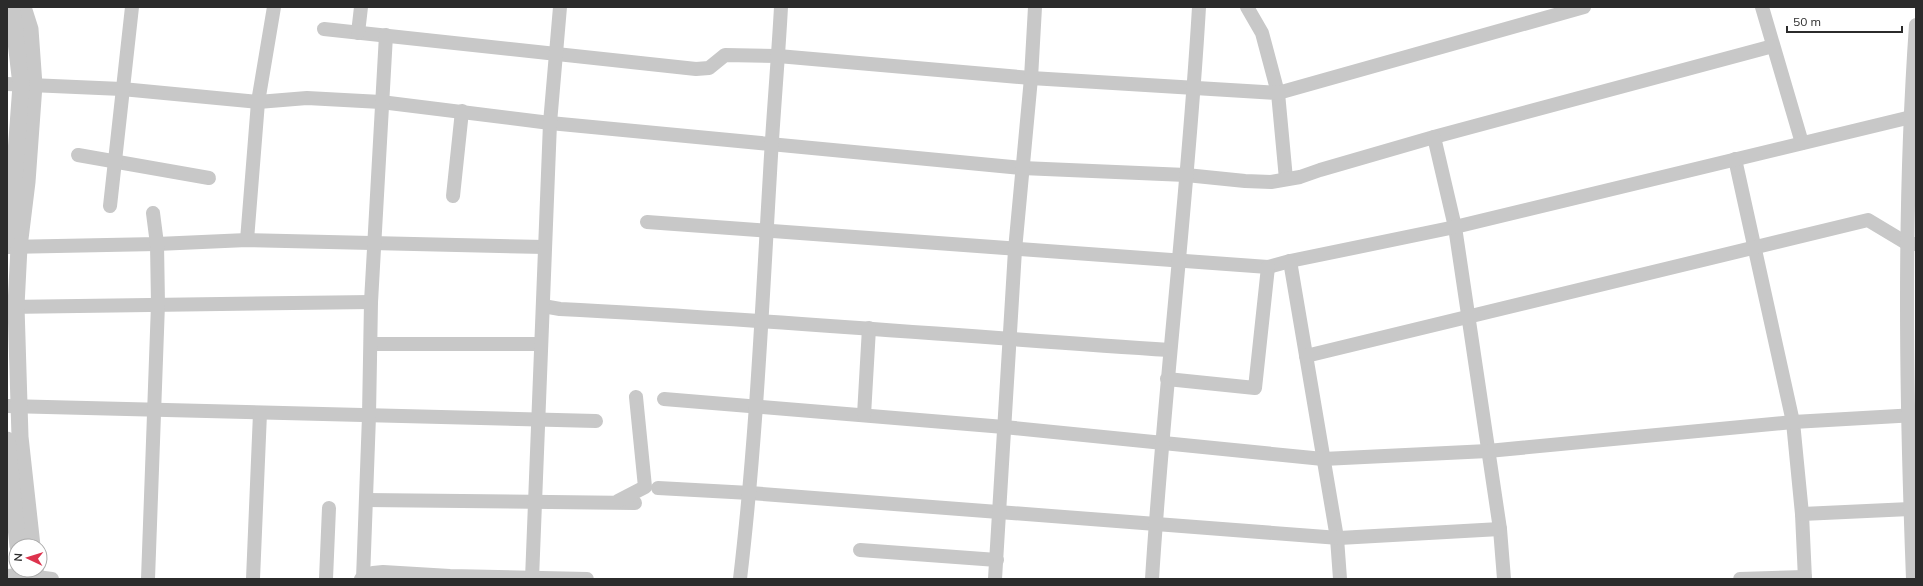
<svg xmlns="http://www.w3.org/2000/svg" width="1923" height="586" font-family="Mulish,sans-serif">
	<rect width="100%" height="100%" fill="#fff"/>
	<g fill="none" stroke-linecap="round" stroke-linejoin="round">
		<g stroke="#c8c8c8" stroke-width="14">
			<path d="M1247 7 1262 33 1278 93 1286 179"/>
			<path d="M1762 7 1802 143"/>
			<path d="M324 29 696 69 709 68 725 55 778 56 1031 78 1278 93 1584 7"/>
			<path d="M358 33 361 7"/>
			<path d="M7 84 122 89 258 102 307 98 381 102 550 123 1022 168 1186 175 1245 181 1271 182 1300 177 1320 170 1434 137 1773 46"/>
			<path d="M1434 137 1455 227 1500 529 1504 579"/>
			<path d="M78 155 209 178"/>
			<path d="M1735 159 1793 422 1802 514 1805 579"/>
			<path d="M453 196 462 111"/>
			<path d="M110 206 132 7"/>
			<path d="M647 222 1268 267 1290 261 1455 227 1911 117"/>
			<path d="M247 240 258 102 274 7"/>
			<path d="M7 247 157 244 247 240 545 247"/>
			<path d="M1290 261 1337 538 1340 579"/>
			<path d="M543 306 560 309C763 319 967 337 1170 350"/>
			<path d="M7 307 371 302"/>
			<path d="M371 344H541"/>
			<path d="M1306 356 1868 220 1908 244H1916"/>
			<path d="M1167 379 1255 388 1268 267"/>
			<path d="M664 399 1004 427 1323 459 1488 451 1793 422 1916 415"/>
			<path d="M7 406 596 421"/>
			<path d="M864 415 869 328"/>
			<path d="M658 488 750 493 1339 538 1500 529"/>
			<path d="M366 500 635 503"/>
			<path d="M618 501 645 487 636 397"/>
			<path d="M1802 514 1910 509"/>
			<path d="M860 550 997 560"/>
			<path d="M7 576 21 575 52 579"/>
			<path d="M148 579 158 304 157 244 153 213"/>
			<path d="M253 579 260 413"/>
			<path d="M326 579 329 508"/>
			<path d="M361 579 373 573 383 572 450 576 587 579"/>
			<path d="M363 579 369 416 371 302 386 35"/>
			<path d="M532 579 550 123 560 7"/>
			<path d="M740 579C756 444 762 308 770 173 773 117 778 62 781 7"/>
			<path d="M995 579 1015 250 1031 78 1035 7"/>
			<path d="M1152 579C1164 388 1188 198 1199 7"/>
			<path d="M1740 579 1805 577"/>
			<path d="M1913 579C1906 395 1903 209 1916 25"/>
		</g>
		<g stroke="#c8c8c8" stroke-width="17">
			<path d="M23 7 30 29 34 85 27 182 19 247 16 306 20 437 32 546"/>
			<path d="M7 236 14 180 21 85 12 7"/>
			<path d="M7 440 18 546"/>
			<path d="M21 570 22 579"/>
			<path d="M35 570 36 579"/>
		</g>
	</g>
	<rect width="1923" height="586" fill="none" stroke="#2b2b2b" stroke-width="16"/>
	<g transform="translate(28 558) rotate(274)"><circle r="19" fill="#ffffff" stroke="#aaaaaa"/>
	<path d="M0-3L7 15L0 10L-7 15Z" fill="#dd334d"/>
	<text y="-6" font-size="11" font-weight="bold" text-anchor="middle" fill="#2b2b2b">N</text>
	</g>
	<path d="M1787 26v6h115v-6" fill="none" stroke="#2b2b2b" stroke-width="2"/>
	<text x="1793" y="26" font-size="12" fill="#2b2b2b" stroke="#ffffff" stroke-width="3" paint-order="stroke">50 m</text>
</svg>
